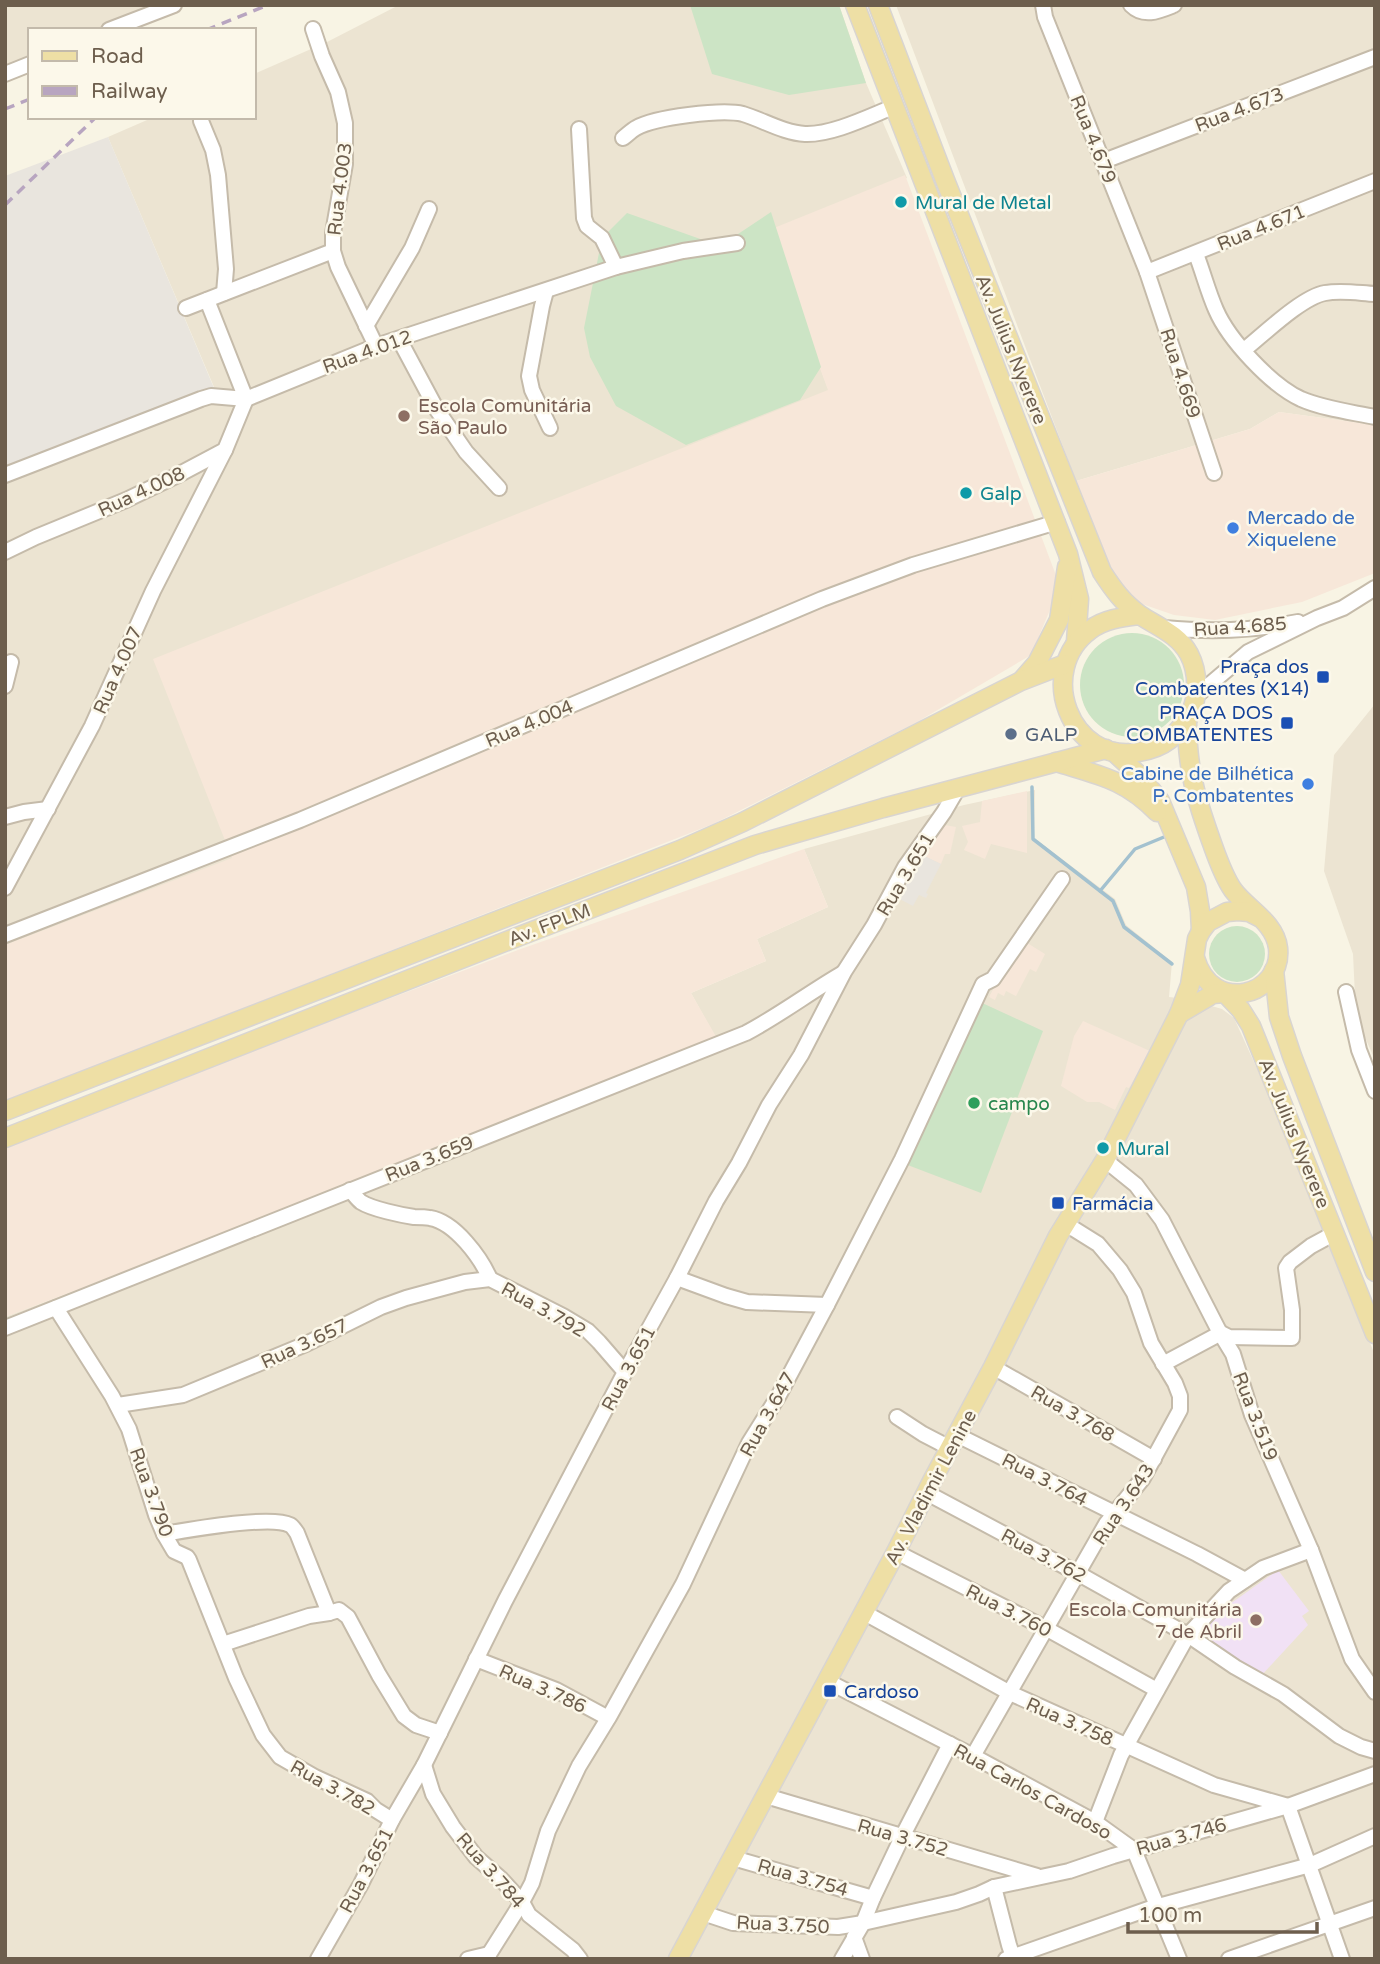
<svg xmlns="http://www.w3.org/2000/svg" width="1380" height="1964" font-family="'Varela Round',sans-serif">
	<rect width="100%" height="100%" fill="#f8f4e4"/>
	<g fill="#ece4d2">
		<path d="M5 5H187L126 30H30V68L5 78Z"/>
		<path d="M399 5H839L866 83 907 178 770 234 830 394 155 662 234 861 5 949V469L214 387 108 137 154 117H254V74L327 42Z"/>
		<path d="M896 5H1375V425L1279 412 1250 429 1076 481Z"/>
		<path d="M1375 704V1060L1356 1017 1353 954 1324 871 1334 755Z"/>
		<path d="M1035 790 1034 838 1115 899 1126 925 1172 962 1169 997 1187 999 1222 1009 1234 1018 1269 1095 1335 1260 1375 1355V1959H5V1317L721 1047 691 993 766 961 757 939 828 907 804 849 964 805Z"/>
	</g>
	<g fill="#f7e7d9">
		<path d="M905 175 1057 578 1055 598 1031 655 917 722 713 824 5 1102V945L232 858 153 659 828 390 769 230Z"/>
		<path d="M1279 412 1375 425V573L1302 602 1215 620 1174 615 1142 604 1123 593 1099 550 1076 481 1250 429Z"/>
		<path d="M1027 791V853L991 844 985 859 964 850 968 842 962 826 980 822 982 801Z"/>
		<path d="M939 824 956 827 950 854H945L941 864 920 854 928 848Z"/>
		<path d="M804 849 828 907 757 939 766 961 691 993 722 1047 5 1317V1144L518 950Z"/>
		<path d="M1024 941 1045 954 1036 972 1030 969 1016 996 1006 991 1004 996 998 993 995 1000 989 997 1005 967Z"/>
		<path d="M1083 1021 1150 1051 1129 1088 1126 1087 1115 1110 1099 1102H1087L1061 1086 1074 1036Z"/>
	</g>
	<g fill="#e9e5de">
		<path d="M108 137 214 388 5 469V176Z"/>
		<path d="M920 854 941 864 926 893 928 894 926 898 919 895 913 906 892 895Z"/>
	</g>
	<path fill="#f1e1f5" d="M1278 1570 1309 1611 1302 1616 1308 1625 1260 1677 1194 1634 1196 1628Z"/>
	<g fill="#cce4c5">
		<path d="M690 5H839L866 83 789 95 712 74Z"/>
		<path d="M771 212 821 367 800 400 686 445 616 406 590 357 584 328 602 238 627 213 720 246Z"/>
		<circle cx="1132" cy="685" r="52"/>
		<circle cx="1237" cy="954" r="28"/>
		<path d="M980 1002 1043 1031 981 1193 905 1164Z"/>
	</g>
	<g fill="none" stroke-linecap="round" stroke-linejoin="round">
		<g stroke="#a3c1cf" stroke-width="3.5">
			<path d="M1032 787 1033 839 1113 901 1124 927 1172 964"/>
			<path d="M1100 891 1135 849 1164 837"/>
		</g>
		<g stroke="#c5bbaa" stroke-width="18">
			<g id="minor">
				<path d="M1043 5 1045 17 1147 272 1214 473"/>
				<path d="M1131 5C1144 18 1159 11 1174 5"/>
				<path d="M313 29 322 56 338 92 345 123V164L333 233V251L338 267 376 346"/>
				<path d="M109 30 174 5"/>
				<path d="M5 74 30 64"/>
				<path d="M201 121 213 150 218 175 226 269 224 293"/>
				<path d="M579 129 584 218 587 226 602 238 616 267"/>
				<path d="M623 138C627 135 632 130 636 128 655 117 722 109 743 114 763 120 784 133 805 134 832 135 868 117 893 107"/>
				<path d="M1104 161 1375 57"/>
				<path d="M1196 254C1203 272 1208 292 1216 310 1229 340 1271 385 1301 399 1324 409 1351 412 1375 417"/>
				<path d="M1147 272 1375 181"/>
				<path d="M546 291 542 306 529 376 532 390 550 428"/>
				<path d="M186 308 333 251"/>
				<path d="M366 326 412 248 429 209"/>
				<path d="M399 339 437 410 466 452 499 488"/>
				<path d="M1244 350C1264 334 1302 297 1325 293 1341 290 1358 293 1375 294"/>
				<path d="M5 475 201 399 211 396 246 399 376 346 616 267 683 251 737 243"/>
				<path d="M5 552 36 537 126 500 176 476 225 450 246 399 207 300"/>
				<path d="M1164 628C1211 632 1251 631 1298 622"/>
				<path d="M5 686 11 662"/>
				<path d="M1196 696 1248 652 1317 618 1343 608 1375 588"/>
				<path d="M5 817 24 812 48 809"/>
				<path d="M5 888 92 726 153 591 225 450"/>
				<path d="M5 935 300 820 822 599 913 565 1057 522"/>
				<path d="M1346 992 1359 1050 1375 1091"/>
				<path d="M1105 1160 1136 1185 1162 1220 1219 1331 1233 1354 1252 1415 1311 1550 1352 1659 1375 1692"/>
				<path d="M350 1190C354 1194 357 1199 361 1202 372 1209 401 1215 414 1217 419 1217 425 1217 430 1218 455 1222 481 1258 490 1279"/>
				<path d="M677 1278 726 1296 747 1302 827 1305"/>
				<path d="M56 1308 112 1396 129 1429 156 1515 164 1534 174 1551 187 1557 189 1560 236 1678 263 1735 280 1757 315 1777 367 1801 376 1810 392 1820"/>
				<path d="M5 1328 746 1033C780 1015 810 992 843 973"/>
				<path d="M1163 1364 1221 1333 1229 1337 1292 1338V1310L1286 1268 1290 1262 1311 1246 1335 1233"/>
				<path d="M993 1367 1154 1459"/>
				<path d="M118 1405 183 1395 306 1344 381 1307 406 1298 465 1282 490 1279 563 1316 588 1331 599 1342 625 1372"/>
				<path d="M897 1417 923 1434 950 1448"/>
				<path d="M957 1435 1197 1554 1245 1580"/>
				<path d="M927 1493 1079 1574 1188 1635 1235 1667 1283 1694 1339 1736 1361 1747 1375 1751"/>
				<path d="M164 1534C188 1530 271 1515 290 1525 292 1526 295 1530 297 1533L329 1613 339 1610 348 1617 379 1675 404 1716 416 1725 440 1733"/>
				<path d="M896 1552 1047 1629 1157 1690"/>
				<path d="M863 1612 1010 1693 1214 1785 1288 1806 1342 1959"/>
				<path d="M223 1644 309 1616 329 1613"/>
				<path d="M476 1659 556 1690 608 1718"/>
				<path d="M827 1681 973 1756 1095 1822 1134 1850 1179 1959"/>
				<path d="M973 1756 1106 1524 1143 1478 1180 1410V1396L1175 1383 1151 1343 1134 1293 1120 1270 1098 1244 1066 1224"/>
				<path d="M424 1765 433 1794 453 1827 476 1857 501 1879 522 1902 529 1915 573 1950 580 1959"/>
				<path d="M766 1796 1037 1876"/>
				<path d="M1095 1822 1121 1755 1188 1635 1229 1591 1263 1568 1311 1550"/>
				<path d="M733 1858 873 1898"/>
				<path d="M994 1887 1009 1945 1011 1951 1018 1959"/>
				<path d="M703 1913 733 1923 838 1927 863 1923 956 1902 979 1894 994 1887 1069 1871 1113 1856 1288 1806 1375 1774"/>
				<path d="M854 1937 862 1959"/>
				<path d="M318 1959 361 1884 392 1820 424 1765 505 1601 625 1372 677 1278 716 1201 739 1163 769 1105 801 1055 844 972 874 925 905 867 944 812 958 788"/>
				<path d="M468 1959 489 1954"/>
				<path d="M486 1959 522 1902 532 1883 548 1831 579 1766 609 1717 683 1584 749 1443 779 1395 827 1305 902 1159 983 984 993 979 1062 879"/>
				<path d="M842 1959 863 1923 873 1898 902 1837 950 1744"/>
				<path d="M1006 1959 1151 1908 1310 1865 1375 1836"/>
				<path d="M1229 1959 1375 1908"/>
			</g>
		</g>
		<g stroke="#d9d5d1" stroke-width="21">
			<g id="major">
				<path d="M855 5 1068 554 1079 599 1076 642"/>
				<path d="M878 5 945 180 1102 572C1113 589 1123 603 1140 615 1158 627 1178 634 1189 654 1200 675 1199 707 1183 725 1178 730 1174 736 1169 740 1160 747 1150 750 1139 752 1070 765 1035 670 1090 630 1104 619 1123 617 1140 615"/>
				<path d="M1023 679 1037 663 1059 620 1067 567"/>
				<path d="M1187 720C1187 770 1196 799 1213 846 1218 860 1224 877 1233 890 1247 909 1275 922 1278 948 1283 996 1212 1016 1195 958"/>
				<path d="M1114 752 1140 776 1160 801 1196 887 1200 911 1201 931"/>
				<path d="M1056 762C1098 775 1125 779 1157 812"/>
				<path d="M1274 970 1279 1017 1292 1056 1375 1272"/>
				<path d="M1225 993 1241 1010 1251 1026 1375 1334"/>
				<path d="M1179 1014 1213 994 1223 993"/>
				<path d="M5 1111 680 850 743 822 1021 681 1065 664"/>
				<path d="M5 1138 507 941 755 845 883 808 1106 749"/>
				<path d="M678 1959 896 1552 932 1481 993 1367 1058 1236 1105 1160 1179 1014 1190 985 1197 939 1201 931 1208 922 1227 912 1238 911 1249 912 1259 917"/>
			</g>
		</g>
		<use href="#minor" stroke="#fff" stroke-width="14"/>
		<use href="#major" stroke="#eedfa5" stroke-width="18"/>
		<g stroke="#b8a5c0" stroke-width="3.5" stroke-dasharray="10 7" stroke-linecap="butt">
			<path d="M206 30 268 5"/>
			<path d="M5 109 30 99"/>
			<path d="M5 205 96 117"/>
		</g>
	</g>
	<g fill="#0f9aa8" stroke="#fcf8ea" stroke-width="2.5">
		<circle cx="901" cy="202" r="7"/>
		<circle cx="966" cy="493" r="7"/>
		<circle cx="1103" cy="1148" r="7"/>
	</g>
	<g fill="#8d6e63" stroke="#fcf8ea" stroke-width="2.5">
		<circle cx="404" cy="416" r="7"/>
		<circle cx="1256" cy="1620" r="7"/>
	</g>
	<g fill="#3f7fe0" stroke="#fcf8ea" stroke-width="2.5">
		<circle cx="1233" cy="528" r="7"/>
		<circle cx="1308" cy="784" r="7"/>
	</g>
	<g fill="#1a4fb4" stroke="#fcf8ea" stroke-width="2.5">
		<rect x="1316" y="670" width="14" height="14" rx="3.5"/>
		<rect x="1280" y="716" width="14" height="14" rx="3.5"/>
		<rect x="1051" y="1196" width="14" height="14" rx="3.5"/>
		<rect x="823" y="1684" width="14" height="14" rx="3.5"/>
	</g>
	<circle fill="#5c6f8a" stroke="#fcf8ea" stroke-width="2.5" cx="1011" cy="734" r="7"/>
	<circle fill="#2e9e5b" stroke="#fcf8ea" stroke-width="2.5" cx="974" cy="1103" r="7"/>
	<g text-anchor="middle" stroke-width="5" stroke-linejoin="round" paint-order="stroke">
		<g font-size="19" fill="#6d5e4d" stroke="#fcf8ea">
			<text transform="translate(1239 109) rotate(-21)" y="7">Rua 4.673</text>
			<text transform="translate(1094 139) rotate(68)" y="7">Rua 4.679</text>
			<text transform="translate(339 189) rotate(-83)" y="7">Rua 4.003</text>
			<text transform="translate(1261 227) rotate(-22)" y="7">Rua 4.671</text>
			<text transform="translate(1012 349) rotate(68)" y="7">Av. Julius Nyerere</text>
			<text transform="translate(367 351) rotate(-20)" y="7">Rua 4.012</text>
			<text transform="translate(1181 373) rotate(72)" y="7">Rua 4.669</text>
			<text transform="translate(141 491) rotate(-25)" y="7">Rua 4.008</text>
			<text transform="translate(1240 626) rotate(-4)" y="7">Rua 4.685</text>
			<text transform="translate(117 670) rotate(-66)" y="7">Rua 4.007</text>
			<text transform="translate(529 723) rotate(-23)" y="7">Rua 4.004</text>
			<text transform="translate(905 874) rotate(-59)" y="7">Rua 3.651</text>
			<text transform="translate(549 924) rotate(-21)" y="7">Av. FPLM</text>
			<text transform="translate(1295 1133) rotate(68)" y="7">Av. Julius Nyerere</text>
			<text transform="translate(429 1158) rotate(-22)" y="7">Rua 3.659</text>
			<text transform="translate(544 1309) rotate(29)" y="7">Rua 3.792</text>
			<text transform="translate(304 1343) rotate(-25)" y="7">Rua 3.657</text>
			<text transform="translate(628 1368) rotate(-62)" y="7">Rua 3.651</text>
			<text transform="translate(1073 1413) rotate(30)" y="7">Rua 3.768</text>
			<text transform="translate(767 1414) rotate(-61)" y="7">Rua 3.647</text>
			<text transform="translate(1256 1416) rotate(69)" y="7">Rua 3.519</text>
			<text transform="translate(1045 1479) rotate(27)" y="7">Rua 3.764</text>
			<text transform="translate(930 1487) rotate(-62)" y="7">Av. Vladimir Lenine</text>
			<text transform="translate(152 1492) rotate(70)" y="7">Rua 3.790</text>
			<text transform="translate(1123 1504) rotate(-56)" y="7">Rua 3.643</text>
			<text transform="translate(1044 1555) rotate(28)" y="7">Rua 3.762</text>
			<text transform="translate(1009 1610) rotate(27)" y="7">Rua 3.760</text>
			<text transform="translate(543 1688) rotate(24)" y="7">Rua 3.786</text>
			<text transform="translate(1070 1721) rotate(24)" y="7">Rua 3.758</text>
			<text transform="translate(333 1787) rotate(29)" y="7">Rua 3.782</text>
			<text transform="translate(1033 1791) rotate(29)" y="7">Rua Carlos Cardoso</text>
			<text transform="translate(1181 1836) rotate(-16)" y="7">Rua 3.746</text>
			<text transform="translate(903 1837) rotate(16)" y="7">Rua 3.752</text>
			<text transform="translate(366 1870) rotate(-62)" y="7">Rua 3.651</text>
			<text transform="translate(491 1870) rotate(49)" y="7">Rua 3.784</text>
			<text transform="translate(803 1877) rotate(16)" y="7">Rua 3.754</text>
			<text transform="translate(783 1924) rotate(3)" y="7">Rua 3.750</text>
		</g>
		<g font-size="19" fill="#0d838f" stroke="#fcf8ea" text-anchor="start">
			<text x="915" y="209">Mural de Metal</text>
			<text x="980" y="500">Galp</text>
			<text x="1117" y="1155">Mural</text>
		</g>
		<g font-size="19" fill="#785e54" stroke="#fcf8ea" text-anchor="start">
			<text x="418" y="412">Escola Comunitária<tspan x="418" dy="22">São Paulo</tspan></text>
			<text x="1242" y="1616" text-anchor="end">Escola Comunitária<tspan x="1242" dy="22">7 de Abril</tspan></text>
		</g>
		<g font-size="19" fill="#366cbe" stroke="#fcf8ea" text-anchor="start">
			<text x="1247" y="524">Mercado de<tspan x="1247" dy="22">Xiquelene</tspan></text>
			<text x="1294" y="780" text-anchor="end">Cabine de Bilhética<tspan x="1294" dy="22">P. Combatentes</tspan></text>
		</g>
		<g font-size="19" fill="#164399" stroke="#fcf8ea" text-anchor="end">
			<text x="1309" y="673">Praça dos<tspan x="1309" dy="22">Combatentes (X14)</tspan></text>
			<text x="1273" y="719">PRAÇA DOS<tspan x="1273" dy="22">COMBATENTES</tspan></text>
			<text x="1072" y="1210" text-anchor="start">Farmácia</text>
			<text x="844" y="1698" text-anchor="start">Cardoso</text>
		</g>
		<g font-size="19" fill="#4e5e75" stroke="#fcf8ea" text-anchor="start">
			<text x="1025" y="741">GALP</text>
		</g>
		<g font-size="19" fill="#27864d" stroke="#fcf8ea" text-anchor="start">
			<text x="988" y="1110">campo</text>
		</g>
	</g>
	<rect width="1380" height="1964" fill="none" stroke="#6d5e4d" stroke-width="14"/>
	<rect x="28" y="28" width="228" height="91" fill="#fcf8ea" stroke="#c3baab" stroke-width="2"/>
	<rect x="42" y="51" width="35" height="10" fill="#eedfa5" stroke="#c3baab" stroke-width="2"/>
	<text x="91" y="63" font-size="21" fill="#6d5e4d">Road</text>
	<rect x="42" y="86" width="35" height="10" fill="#b8a5c0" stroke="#c3baab" stroke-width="2"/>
	<text x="91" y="98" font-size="21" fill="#6d5e4d">Railway</text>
	<path d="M1128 1922v10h189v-10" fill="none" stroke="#6d5e4d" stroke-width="3.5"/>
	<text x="1138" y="1922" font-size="21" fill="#6d5e4d" stroke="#fcf8ea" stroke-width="5" paint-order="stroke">100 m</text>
</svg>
